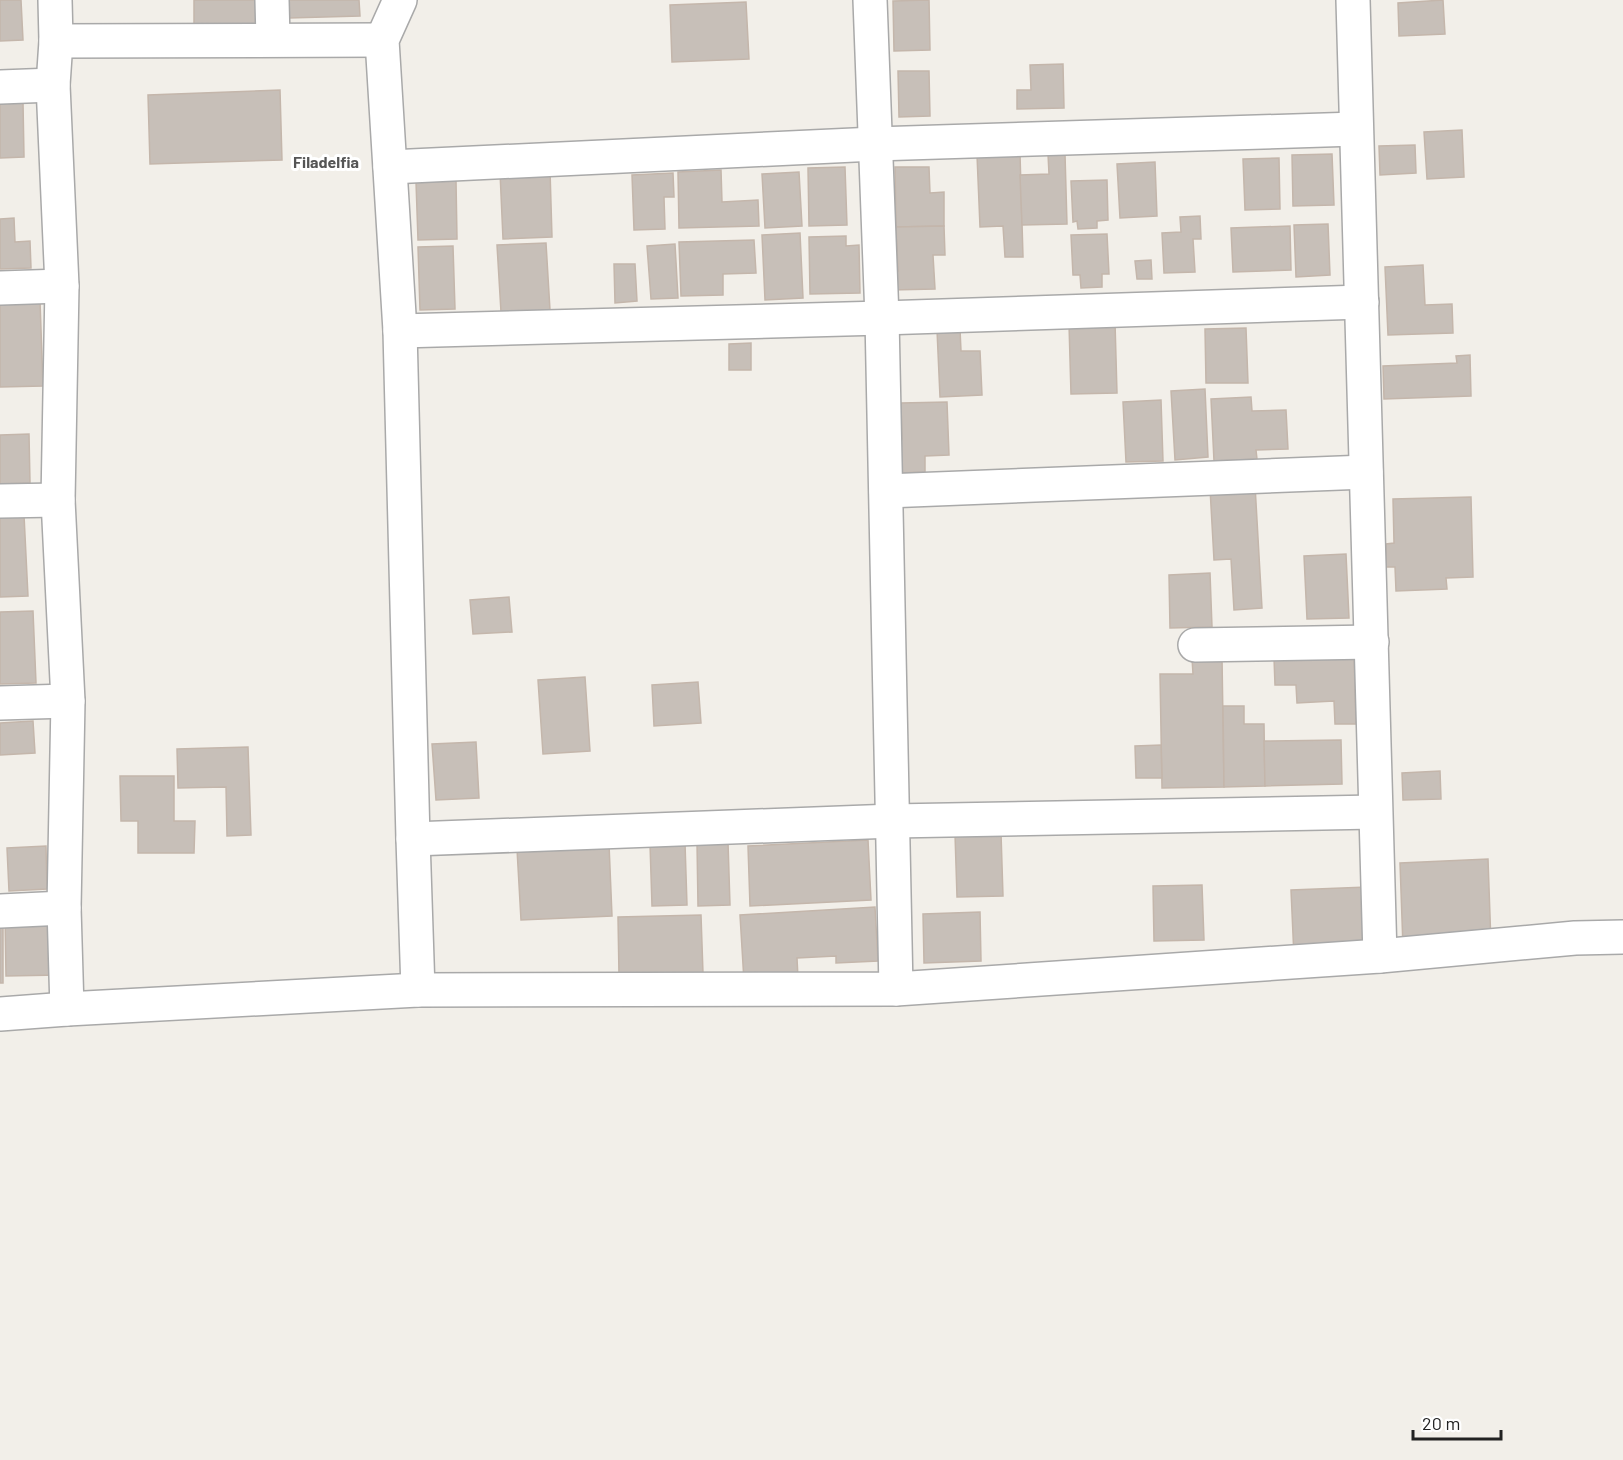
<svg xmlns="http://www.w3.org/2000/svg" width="1623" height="1460" font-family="Barlow,sans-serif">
	<rect width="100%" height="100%" fill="#f2efe9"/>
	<g fill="#c7bfb8" stroke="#c4b6ab" stroke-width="1.5">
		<path d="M0 0H21L23 40 0 41Z"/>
		<path d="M194 0H261L262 25 194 28Z"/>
		<path d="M289 0H359L360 16 289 18Z"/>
		<path d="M929 0 930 50 894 51 893 1Z"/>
		<path d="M1443 0 1445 34 1399 36 1398 3Z"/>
		<path d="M746 2 749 59 672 62 670 5Z"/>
		<path d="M1063 64 1064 108 1017 109V90H1031L1030 65Z"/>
		<path d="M898 71H929L930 116 899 117Z"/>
		<path d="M280 90 282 160 150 164 148 95Z"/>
		<path d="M23 102 24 157 0 158V103Z"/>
		<path d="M1462 130 1464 177 1427 179 1424 132Z"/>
		<path d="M1415 145 1416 173 1380 175 1379 146Z"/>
		<path d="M1020 154 1023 257H1005L1003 226 980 227 977 155Z"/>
		<path d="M1048 154H1065L1067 224 1022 225 1020 175 1049 174Z"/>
		<path d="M1332 154 1334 205 1293 206 1292 155Z"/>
		<path d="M1279 158 1280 209 1245 210 1243 159Z"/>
		<path d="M1155 162 1157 216 1120 218 1117 164Z"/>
		<path d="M845 167 847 225 809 226 808 168Z"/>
		<path d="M895 167H929L930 193 944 192V226L896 227Z"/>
		<path d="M550 170 552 237 503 239 500 172Z"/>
		<path d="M721 170 722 202 758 200 759 226 679 228 678 172Z"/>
		<path d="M799 172 802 226 765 228 762 174Z"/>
		<path d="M673 173 674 197H664L665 229 634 230 632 175Z"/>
		<path d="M456 180 457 239 418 240 416 182Z"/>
		<path d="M1107 180 1108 220 1097 221V228L1078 229 1077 221 1073 222 1071 181Z"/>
		<path d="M1200 216 1201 239H1193L1195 272 1164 273 1162 233 1181 232 1180 217Z"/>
		<path d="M14 218 15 242 30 241 31 268 0 269V219Z"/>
		<path d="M1328 224 1330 275 1296 277 1294 225Z"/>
		<path d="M944 226 945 255H933L935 289 891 290V271H898L896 227Z"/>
		<path d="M1290 226 1291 270 1233 272 1231 228Z"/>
		<path d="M800 233 803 298 765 300 762 235Z"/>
		<path d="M1107 234 1109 274H1102V287L1081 288 1080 275H1073L1071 235Z"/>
		<path d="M846 236V246L859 245 860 293 810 294 809 237Z"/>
		<path d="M754 240 756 273 723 274V295L681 296 679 242Z"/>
		<path d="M546 243 550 310 501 312 497 245Z"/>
		<path d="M675 244 678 298 651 299 647 246Z"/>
		<path d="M453 246 455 309 420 310 418 247Z"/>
		<path d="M1151 260 1152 279H1137L1135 261Z"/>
		<path d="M614 264H635L637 301 615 303Z"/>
		<path d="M1423 265 1425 305 1452 304 1453 333 1388 335 1385 267Z"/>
		<path d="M0 301H40L43 386 0 387Z"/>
		<path d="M1115 322 1117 393 1071 394 1069 324Z"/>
		<path d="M1246 328 1248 383H1206L1205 329Z"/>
		<path d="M960 329 961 351H980L982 395 940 397 937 330Z"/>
		<path d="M751 343V370H729V344Z"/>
		<path d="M1470 355 1471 396 1384 399 1383 366 1457 363 1456 356Z"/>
		<path d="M1205 389 1208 457 1175 460 1171 391Z"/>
		<path d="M1251 397 1252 411 1286 410 1288 449 1256 450 1257 459 1214 461 1211 399Z"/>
		<path d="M1161 400 1163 461 1126 462 1123 402Z"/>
		<path d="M947 402 949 455 925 456V472L898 473 897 440 902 439 901 403Z"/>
		<path d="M29 434 30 483 0 484V435Z"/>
		<path d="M1255 485 1262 608 1234 610 1231 559 1214 560 1210 488Z"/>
		<path d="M1471 497 1473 577 1446 578 1447 589 1396 591 1395 567H1386V544L1394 543 1393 499Z"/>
		<path d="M24 515 28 596 0 597V516Z"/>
		<path d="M1346 554 1349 618 1307 619 1304 556Z"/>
		<path d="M1210 573 1212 627 1170 628 1169 575Z"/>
		<path d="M509 597 512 632 473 634 470 600Z"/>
		<path d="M33 611 36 683 0 684V612Z"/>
		<path d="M1354 655 1356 724H1335L1334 701 1297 703 1296 685H1275L1274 658Z"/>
		<path d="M1222 657 1224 787 1162 788 1160 674H1193L1192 658Z"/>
		<path d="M585 677 590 751 543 754 538 680Z"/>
		<path d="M698 682 701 723 654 726 652 685Z"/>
		<path d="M1223 706H1244V724H1264L1265 786 1224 787Z"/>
		<path d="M33 721 35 753 0 755V723Z"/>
		<path d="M1341 740 1342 784 1265 786 1264 741Z"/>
		<path d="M476 742 479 798 436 800 432 744Z"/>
		<path d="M1161 745 1162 778H1136L1135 746Z"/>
		<path d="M248 747 251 835 227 836 226 787 178 788 177 749Z"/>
		<path d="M1440 771 1441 799 1403 800 1402 773Z"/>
		<path d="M120 776H174V821H195L194 853H138V821H121Z"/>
		<path d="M1001 833 1003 896 957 897 955 834Z"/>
		<path d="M868 840 871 900 750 906 748 846Z"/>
		<path d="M728 842 730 905 698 906 697 843Z"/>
		<path d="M685 843 687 905 652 906 650 844Z"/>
		<path d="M609 844 612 916 521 920 517 849Z"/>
		<path d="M46 846 47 889 9 891 7 848Z"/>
		<path d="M1488 859 1491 944 1403 947 1400 863Z"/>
		<path d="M1202 885 1204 940 1154 941 1153 886Z"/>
		<path d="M1367 887 1370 954 1294 957 1291 890Z"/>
		<path d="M875 907 878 961 836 963V956L797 958 798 978 744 981 740 915Z"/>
		<path d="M980 912 981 961 924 963 923 914Z"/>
		<path d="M58 915 59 975 6 976 5 916Z"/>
		<path d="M701 915 703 973 619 975 618 917Z"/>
		<rect x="0" y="926" width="3" height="57"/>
	</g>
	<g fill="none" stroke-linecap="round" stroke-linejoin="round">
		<g stroke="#a9a9a9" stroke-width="36">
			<g id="minor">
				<path d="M55 0 56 41 53 85 62 286 58 500 68 701 64 908 67 1009"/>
				<path d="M272 0 273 39"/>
				<path d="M400 0 382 40 400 331 413 839 418 990"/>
				<path d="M870 0 882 318 896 989"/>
				<path d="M1353 0 1380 956"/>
				<path d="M56 41 382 40"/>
				<path d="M0 87 53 85"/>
				<path d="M390 167 875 144 1356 129"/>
				<path d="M0 288 62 286"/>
				<path d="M400 331 882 318 1362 302"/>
				<path d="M886 491 1366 472"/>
				<path d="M0 501 58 500"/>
				<path d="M1195 645 1372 642"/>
				<path d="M0 703 68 701"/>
				<path d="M413 839 893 821 1375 812"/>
				<path d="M0 911 64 908"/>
				<path d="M0 1014 67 1009 418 990 896 989 1380 956 1575 938 1623 937"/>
			</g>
		</g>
		<use href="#minor" stroke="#fff" stroke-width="33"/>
	</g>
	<g text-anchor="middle" stroke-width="6" stroke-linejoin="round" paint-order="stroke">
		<g font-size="16" font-weight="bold" fill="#555" stroke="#fff">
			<text x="326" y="168">Filadelfia</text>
		</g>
	</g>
	<path d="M1413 1430v9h88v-9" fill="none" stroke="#222222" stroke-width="3"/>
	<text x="1422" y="1430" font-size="18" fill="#222222" stroke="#ffffff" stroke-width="4.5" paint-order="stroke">20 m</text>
</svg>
